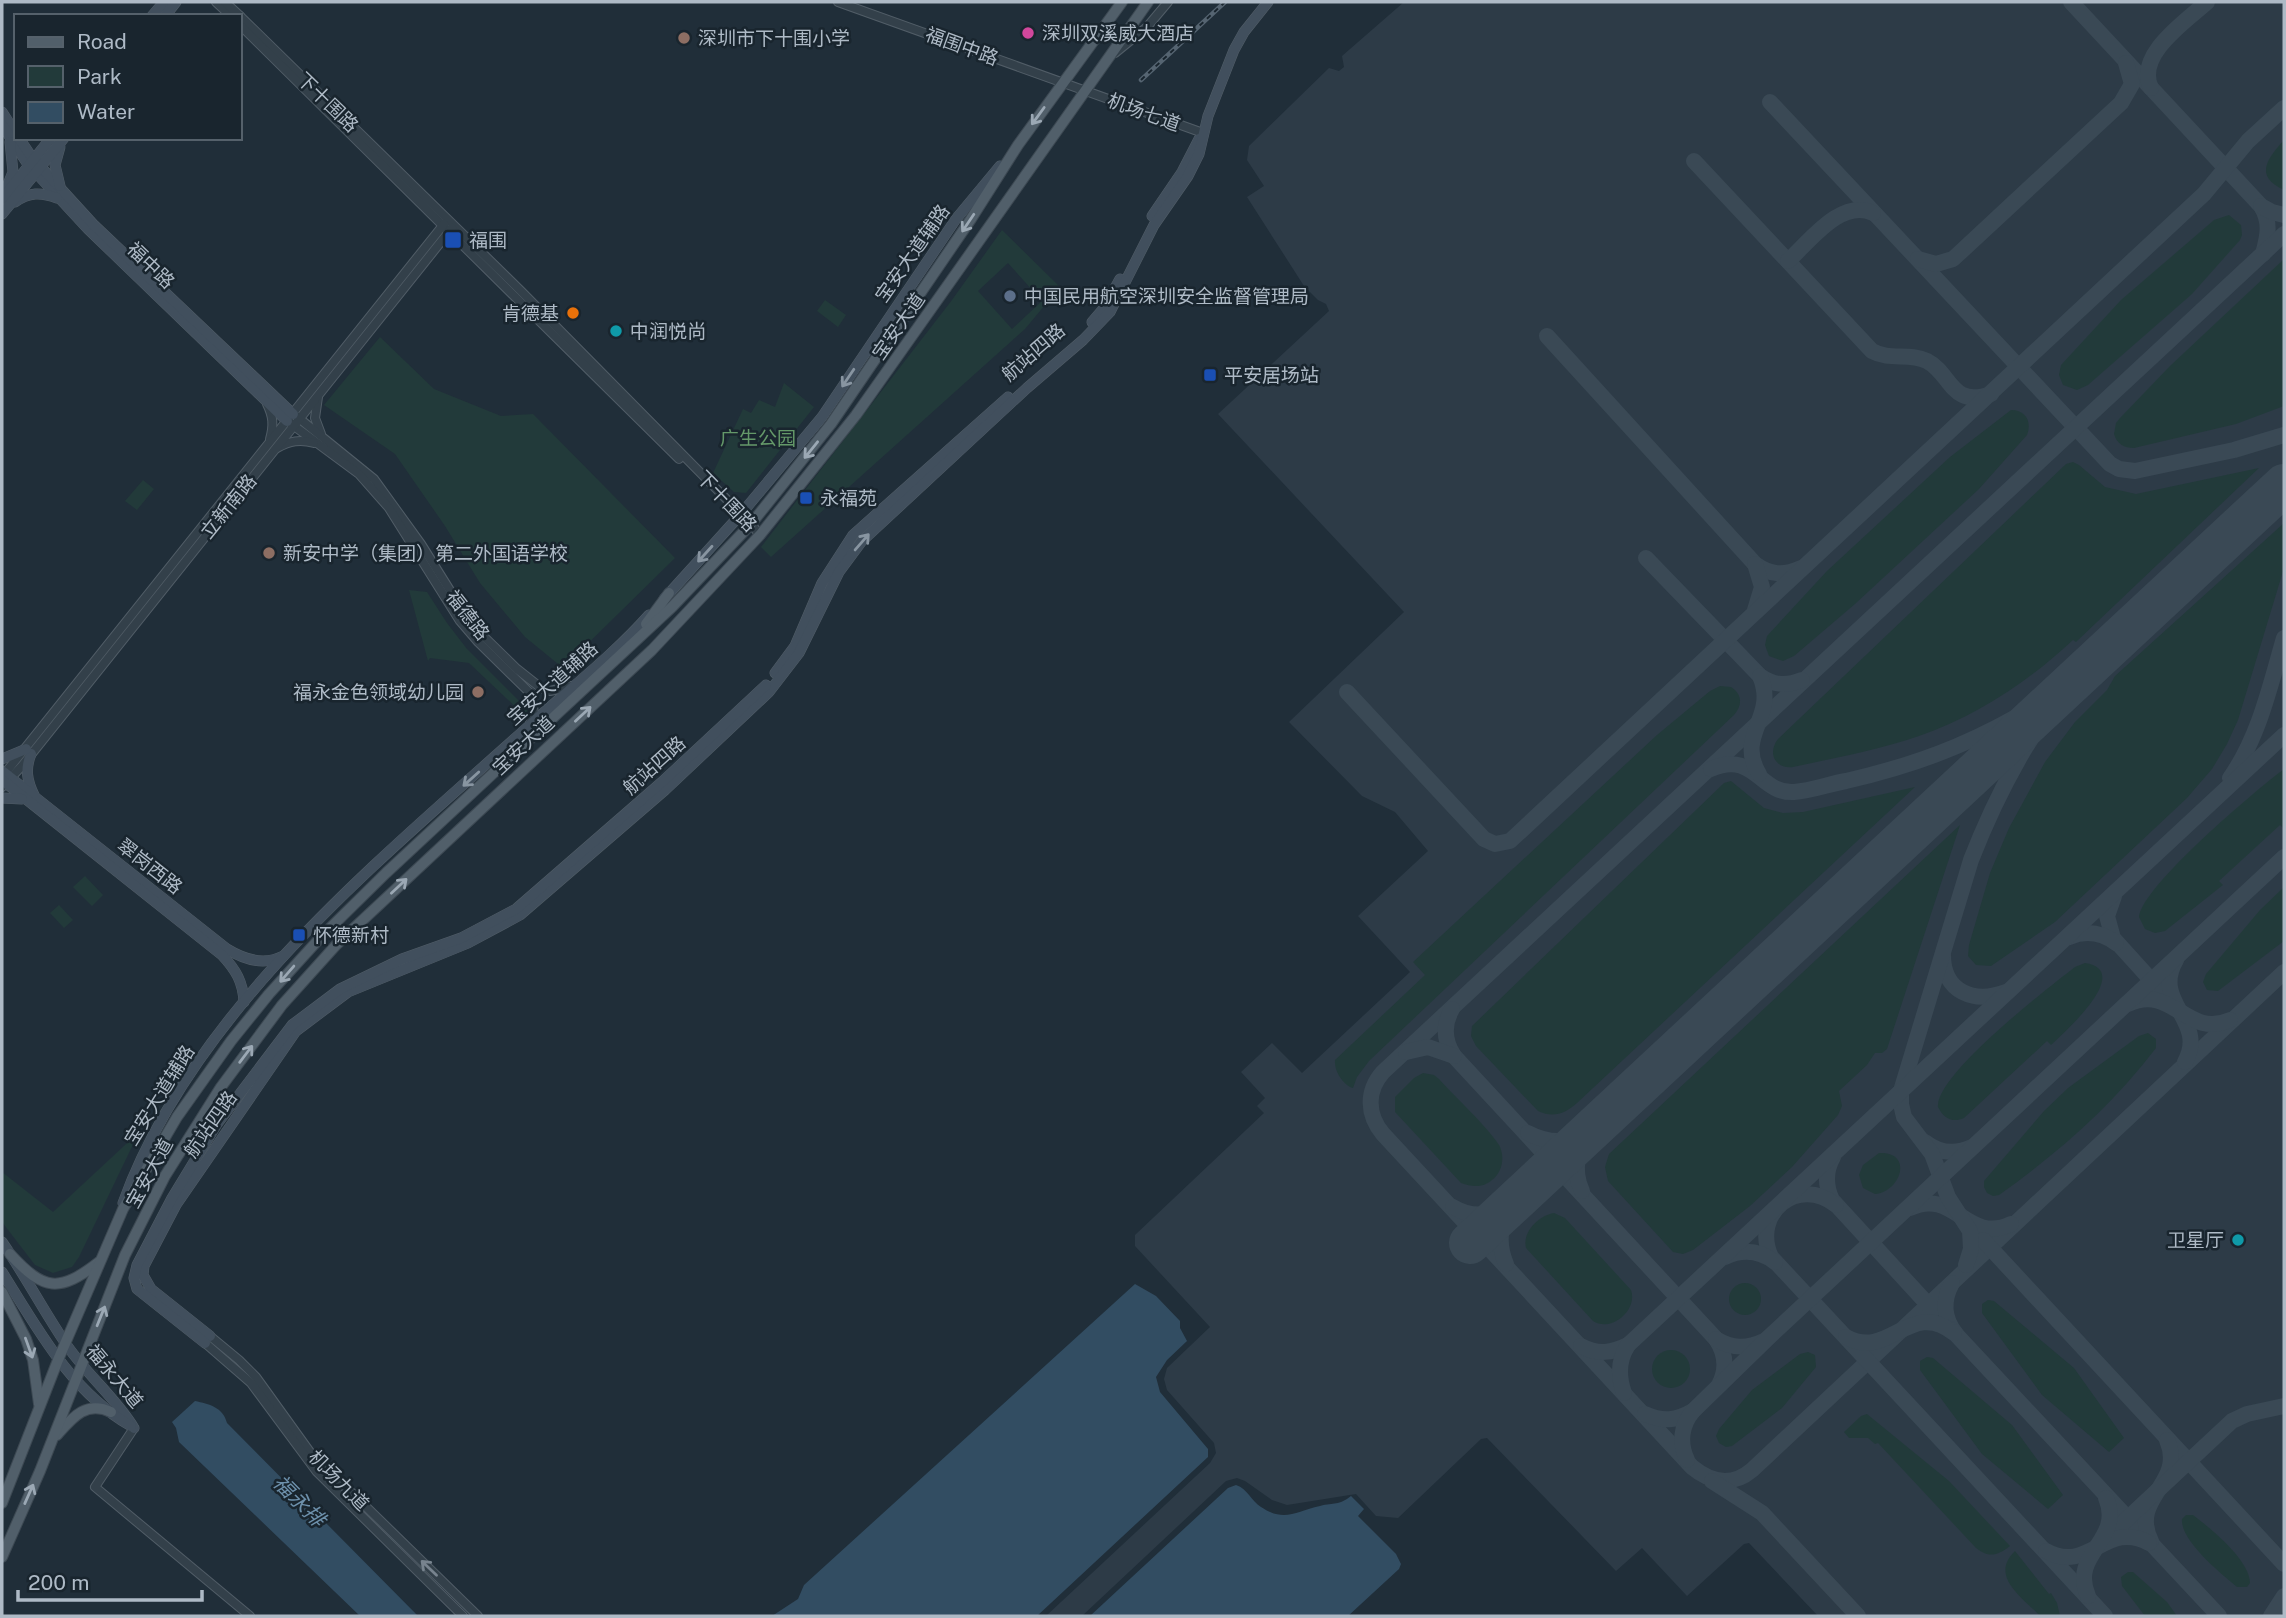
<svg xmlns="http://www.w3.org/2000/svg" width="2286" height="1618" font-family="'Public Sans','Noto Sans SC',sans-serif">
	<rect width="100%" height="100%" fill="#202e39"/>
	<path fill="#2d3b47" d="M1404 2H2284V1616H1818L1749 1543 1744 1544 1687 1596 1642 1548 1616 1571 1487 1438 1481 1439 1398 1518 1376 1516 1356 1494 1287 1505 1272 1500 1245 1481 1237 1478 1226 1481 1082 1616H1046L1210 1463 1216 1453 1214 1443 1167 1390 1164 1379 1167 1368 1210 1327 1135 1246V1235L1264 1113 1257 1106 1265 1098 1241 1072 1272 1043 1302 1073 1410 972 1358 916 1428 851 1395 812 1362 796 1289 722 1404 612 1218 414 1329 311 1326 304 1318 300 1304 286 1247 197 1264 186 1247 160 1249 146 1329 68 1339 71 1344 67 1342 56Z"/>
	<g fill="#223a3a" fill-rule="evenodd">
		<path d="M2284 140V190C2253 176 2268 158 2284 140Z"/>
		<path d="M2229 215 2241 225 2242 235 2240 240 2192 294 2088 385 2077 390 2063 385 2059 375 2061 365 2121 300 2214 220Z"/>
		<path d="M1002 230 1060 287 1025 329 771 557 761 547 952 300ZM1008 263 1042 301 1012 329 978 291Z"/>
		<path d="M2284 259V406L2236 424 2134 448C2124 448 2117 444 2114 434L2116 423 2120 418 2170 366Z"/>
		<path d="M825 300 846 315 838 327 817 311Z"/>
		<path d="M380 337 434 389 501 416 533 414 675 558 563 668 525 637 480 583 445 526 395 454 324 405Z"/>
		<path d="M784 383 814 407 746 493 734 492 713 473 743 409 751 413 759 400 775 407Z"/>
		<path d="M2011 410C2026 410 2032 422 2027 435L1979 489 1855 604 1794 656 1783 661 1769 656 1765 645 1767 636 1827 571 1950 457Z"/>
		<path d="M2073 462 2079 465 2105 487 2136 494 2259 468 2076 642 2073 640C2028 682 1977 716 1919 736 1878 750 1835 758 1793 767 1775 769 1767 753 1778 739L2066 464Z"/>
		<path d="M143 480 154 489 137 510 125 501Z"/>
		<path d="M2284 523V568L2238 720 2227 744 2212 769 2187 798 2055 922 1991 966 1976 965 1968 956 1969 945 1990 873 2009 828 2045 762 2075 722 2107 690 2115 676Z"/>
		<path d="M409 590 427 592 447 623 467 649 529 711 524 715 469 663 430 658 428 661Z"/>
		<path d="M1720 686 1731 687C1742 694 1743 705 1734 715L1369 1061 1357 1077 1353 1088C1343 1085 1334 1071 1335 1060L1425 975 1413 962 1657 735 1710 691Z"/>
		<path d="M2284 769V829L2280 825 2219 881 2223 885 2165 931 2155 933 2145 929 2139 917C2142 886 2256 790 2284 769Z"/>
		<path d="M1731 781 1764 808 1783 813 1803 812 1915 787 1577 1103C1565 1114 1553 1118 1538 1111L1476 1046 1471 1036 1472 1026 1724 783Z"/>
		<path d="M1960 825 1887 1049 1882 1053H1875L1867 1065 1839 1091 1842 1106 1838 1115 1792 1167 1750 1206 1693 1250 1683 1254 1673 1252 1608 1181 1605 1167 1609 1154Z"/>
		<path d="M85 876 103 895 92 906 73 887Z"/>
		<path d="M2284 887V941L2218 991 2207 990 2203 982 2206 974 2260 910Z"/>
		<path d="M59 905 73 920 64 928 50 913Z"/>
		<path d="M2085 963C2134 970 2065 1032 2051 1045L2047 1041 1964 1118C1953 1123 1944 1119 1938 1107 1935 1075 2048 988 2075 967Z"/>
		<path d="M2148 1033 2156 1039V1048C2111 1107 2059 1152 1999 1195L1993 1196 1987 1193 1984 1187V1181L2044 1111 2068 1088 2139 1036Z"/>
		<path d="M1423 1073 1434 1075 1439 1079C1455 1097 1487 1126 1499 1145 1505 1156 1503 1172 1492 1180 1483 1188 1472 1187 1461 1183L1395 1112V1097L1414 1078Z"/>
		<path d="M139 1132 79 1257 72 1267 53 1273 35 1265 2 1222V1172L53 1212Z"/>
		<path d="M1879 1153C1913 1151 1902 1191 1875 1194L1863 1188 1859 1175 1863 1165Z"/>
		<path d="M1554 1213 1565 1218 1631 1290C1638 1310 1611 1333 1593 1321L1526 1248C1522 1232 1538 1216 1554 1213Z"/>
		<circle cx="1745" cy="1299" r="16"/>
		<path d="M1988 1300 1994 1301 2074 1368 2124 1438 2109 1452 2042 1395 1982 1313V1304Z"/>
		<circle cx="1671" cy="1369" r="19"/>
		<path d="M1808 1352 1815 1355 1816 1367 1782 1408 1732 1446 1726 1447 1719 1443 1716 1436 1719 1429 1752 1390 1800 1354Z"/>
		<path d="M1927 1357 1933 1358 2012 1425 2063 1495 2048 1509 1982 1454 1920 1370V1361Z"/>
		<path d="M1867 1414 1949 1481 2010 1546C1997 1556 1989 1558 1976 1548L1878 1443 1875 1444 1868 1438H1849L1844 1432 1861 1416Z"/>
		<path d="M2186 1515H2193C2210 1528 2250 1560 2250 1583L2247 1587H2237C2222 1574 2180 1541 2182 1519Z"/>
		<path d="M2015 1551 2049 1594 2051 1593 2057 1603 2060 1616H2040C2022 1597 1989 1576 2015 1551Z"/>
		<path d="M2128 1572H2133L2167 1602 2177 1616H2145L2122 1586 2121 1577Z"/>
	</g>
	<g fill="#324d62">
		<path d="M1135 1284 1156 1296 1180 1321V1328L1187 1341 1167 1360 1156 1377 1160 1392 1208 1449V1457L1037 1616H772L798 1599 804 1585Z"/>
		<path d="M195 1401C209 1404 223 1407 227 1423L418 1616H360L179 1442 176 1428 172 1422Z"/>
		<path d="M1236 1485C1248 1489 1251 1501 1261 1507 1285 1523 1296 1511 1320 1506 1335 1502 1338 1506 1351 1496L1364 1509 1358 1516 1396 1554 1401 1564 1399 1569 1348 1616H1090L1228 1488Z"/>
	</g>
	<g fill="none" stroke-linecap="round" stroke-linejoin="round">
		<g stroke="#3a4955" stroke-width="16">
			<path d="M2071 2 2261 206C2271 222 2268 236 2263 254"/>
			<path d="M2151 88C2135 55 2186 21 2207 2"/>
			<path d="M1770 102 2110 464 2119 469 2135 471 2234 450 2284 435"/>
			<path d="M1694 161 1872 351C1890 361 1909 352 1927 361 1952 374 1950 408 1991 394"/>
			<path d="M2261 206 2272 212 2284 215"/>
			<path d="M2284 234 1383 1072C1366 1091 1367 1115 1383 1134L1692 1467C1710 1482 1732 1487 1752 1470L2284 972"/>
			<path d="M1918 259 1936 264 1953 259 2121 103 2132 84 2126 63"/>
			<path d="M1788 261C1810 241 1841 198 1873 213"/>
			<path d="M1547 336 1755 564C1770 575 1783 576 1801 568"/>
			<path d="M1646 558 1760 676C1774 686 1787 686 1802 680"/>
			<path d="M1755 564 1762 587 1755 610"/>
			<path d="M1347 692 1484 839 1495 844 1510 841 2204 194 2248 141 2284 108"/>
			<path d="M1711 769C1755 750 1759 794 1794 792 1811 791 1829 784 1846 781 1929 762 1987 737 2058 692"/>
			<path d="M1759 774C1735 734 1778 718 1760 676"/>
			<path d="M2230 778C2259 737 2270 686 2284 638"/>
			<path d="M2114 896 2107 916 2113 938 2180 1012"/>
			<path d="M2069 937C2086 930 2101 932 2116 943"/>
			<path d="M1943 955C1943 992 1974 1004 2006 992"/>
			<path d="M2176 960C2151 1003 2208 1020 2185 1062"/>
			<path d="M2128 1004C2173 983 2186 1039 2230 1020"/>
			<path d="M1452 1009C1443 1025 1444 1041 1454 1056L1716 1339C1726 1354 1727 1370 1719 1385"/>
			<path d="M1406 1052 1428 1047 1454 1056"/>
			<path d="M1528 1133C1549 1144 1570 1144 1590 1131"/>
			<path d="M1925 1142C1939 1153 1955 1155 1972 1147"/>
			<path d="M1833 1157C1825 1171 1825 1185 1832 1200L1933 1310"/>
			<path d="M1582 1191C1571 1167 1578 1146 1594 1127"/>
			<path d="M1836 1205C1798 1175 1751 1213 1771 1257L2105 1616"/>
			<path d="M1453 1207C1473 1219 1494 1216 1513 1202"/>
			<path d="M1910 1208C1954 1187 1967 1245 2011 1224"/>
			<path d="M1983 1240 2284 1564"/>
			<path d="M1725 1257C1742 1249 1759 1250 1775 1262"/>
			<path d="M1506 1264C1496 1240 1501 1217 1518 1199"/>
			<path d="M1966 1265 1971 1249 1970 1231 1948 1197 1932 1154 1904 1117 1901 1104V1091L1971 860C1996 796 2026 738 2069 685"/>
			<path d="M1952 1283C1942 1301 1944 1319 1956 1334"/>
			<path d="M1951 1329 2219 1616"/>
			<path d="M1846 1337C1890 1361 1910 1298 1954 1333"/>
			<path d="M1716 1339C1732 1349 1747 1349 1764 1341"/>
			<path d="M1581 1346C1598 1355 1612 1353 1628 1345"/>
			<path d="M1624 1393C1618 1376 1618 1360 1628 1345L2284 735"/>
			<path d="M1645 1414C1663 1422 1676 1421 1693 1411"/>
			<path d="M1687 1460C1679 1443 1681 1425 1693 1411L1768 1338 2284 857"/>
			<path d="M1712 1481 1762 1513 1858 1616"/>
			<path d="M2151 1541C2129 1497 2186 1484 2167 1440"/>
			<path d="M2097 1547 2232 1421 2247 1414 2284 1406"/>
			<path d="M2046 1551C2089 1575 2106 1519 2149 1543"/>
			<path d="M2088 1596C2069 1553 2124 1541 2106 1498"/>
			<path d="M2271 1616 2284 1596"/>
		</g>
		<path stroke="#3a4955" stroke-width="42" d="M1470 1243 2284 485"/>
		<g stroke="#515d67" stroke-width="10">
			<g id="tertiary">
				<path d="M216 2 231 16"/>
				<path d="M225 2 240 16"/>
				<path d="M838 2 1203 133"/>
				<path d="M240 16 521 291 751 524 760 535"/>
				<path d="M240 25 679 459"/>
				<path d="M1115 53 1147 27 1168 2"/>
				<path d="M318 397 315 418 321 434"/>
				<path d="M267 404C273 416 274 425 270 439"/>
				<path d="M295 415 374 479 421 544 471 624 517 669 541 688 550 691 572 686"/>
				<path d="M290 423 359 474 389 508 460 621 478 642 531 694 534 713 530 723"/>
				<path d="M277 448C290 441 300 439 314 443"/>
				<path d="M2 777 444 224"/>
				<path d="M2 787 22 766 452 228"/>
				<path d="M210 1336 239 1360 256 1377 310 1452 478 1616"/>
				<path d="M205 1343 251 1383 317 1472 463 1616"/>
				<path d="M134 1428 95 1487 250 1616"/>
			</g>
		</g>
		<g stroke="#515d67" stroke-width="11">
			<g id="secondary">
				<path d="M152 16 164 2"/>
				<path d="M165 16 176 2"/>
				<path d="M2 112 16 134"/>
				<path d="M2 125 27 163 88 229 287 421"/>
				<path d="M19 138 31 156 93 224 293 414"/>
				<path d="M60 147 55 165 60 186"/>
				<path d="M6 189 13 172 10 142"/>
				<path d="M2 199 51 138"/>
				<path d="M15 202C29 192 41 192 57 198"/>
				<path d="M2 214 64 138"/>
				<path d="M1152 216 1182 172 1199 139"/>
				<path d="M1092 322 1104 308 1120 279"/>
				<path d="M664 599 741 514 822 417 956 219 1000 166"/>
				<path d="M775 673 795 646 822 583 853 535 1008 397"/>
				<path d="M31 754C25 769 27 781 34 795"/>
				<path d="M2 759 26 749"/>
				<path d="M2 771 227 949C245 960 264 966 283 956"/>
				<path d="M2 780 222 955C236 970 243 982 244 1002"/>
				<path d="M2 798 22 799"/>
				<path d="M123 1203C194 1006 389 853 540 716 577 683 616 652 649 615"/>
				<path d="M2 1242C25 1275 43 1310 66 1344 86 1374 115 1397 134 1428"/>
				<path d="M2 1272C37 1328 71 1392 131 1426"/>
				<path d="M210 1336 151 1289 143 1275 144 1266 176 1205 296 1031 348 992 468 943 520 915 665 790 769 692 799 653 839 572 862 541 1027 388 1083 340 1110 312 1154 225 1188 176 1199 154 1208 116 1234 50 1244 32 1268 2"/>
				<path d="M205 1343 137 1289 134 1278 137 1265 172 1198 217 1124 292 1025 340 989 402 959 461 938 516 909 662 782 766 685"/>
			</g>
		</g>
		<g stroke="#3d4953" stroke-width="12">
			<g id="primary">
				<path d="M646 624 669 593"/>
				<path d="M10 1254C44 1291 59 1293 99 1262"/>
				<path d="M2 1292 26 1339 33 1360 39 1404"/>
				<path d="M57 1435C72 1418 86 1400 111 1412"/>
				<path d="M2 1503 58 1360 123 1209 177 1117 231 1041 269 994 320 938 386 873 672 607 751 524 831 424 971 219 1018 145 1122 2"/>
				<path d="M2 1557 40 1471 125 1255 165 1176 221 1087 282 1005 337 944 652 650 760 535 856 415 1148 2"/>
			</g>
		</g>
		<use href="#tertiary" stroke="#33404a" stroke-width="8"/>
		<use href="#secondary" stroke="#414f5d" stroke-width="10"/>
		<use href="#primary" stroke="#515f6a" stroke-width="10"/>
		<g stroke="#556471" stroke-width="4.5">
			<path id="rail" d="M1141 80 1225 2"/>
		</g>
		<use href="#rail" stroke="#19252e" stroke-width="2" stroke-dasharray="5" stroke-linecap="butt"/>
	</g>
	<defs><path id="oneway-shaft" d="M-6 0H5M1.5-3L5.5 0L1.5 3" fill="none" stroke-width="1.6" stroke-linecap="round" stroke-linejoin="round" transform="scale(1.75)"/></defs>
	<g stroke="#9ba8b4">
		<use href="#oneway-shaft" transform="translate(1038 116) rotate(126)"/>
		<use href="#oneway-shaft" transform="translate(968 223) rotate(124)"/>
		<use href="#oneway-shaft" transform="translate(811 450) rotate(129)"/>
		<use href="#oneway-shaft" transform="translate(583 714) rotate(-43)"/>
		<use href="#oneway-shaft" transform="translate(399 886) rotate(-43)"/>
		<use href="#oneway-shaft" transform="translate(287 974) rotate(131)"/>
		<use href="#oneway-shaft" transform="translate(246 1054) rotate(-53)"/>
		<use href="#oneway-shaft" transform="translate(101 1316) rotate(-68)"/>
		<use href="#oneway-shaft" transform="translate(29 1348) rotate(70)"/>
		<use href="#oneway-shaft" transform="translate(29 1494) rotate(-66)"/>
	</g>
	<g stroke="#8895a1">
		<use href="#oneway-shaft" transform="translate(848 378) rotate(124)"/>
		<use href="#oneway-shaft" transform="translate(862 542) rotate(-49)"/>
		<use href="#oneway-shaft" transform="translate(705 554) rotate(132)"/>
		<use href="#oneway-shaft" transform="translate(471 779) rotate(138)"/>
	</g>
	<use stroke="#77838e" href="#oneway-shaft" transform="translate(429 1568) rotate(-136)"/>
	<circle fill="#d1479c" stroke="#19252e" stroke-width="2.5" cx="1028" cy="33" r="7"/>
	<g fill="#8d6e63" stroke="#19252e" stroke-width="2.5">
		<circle cx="684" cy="38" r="7"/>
		<circle cx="269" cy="553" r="7"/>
		<circle cx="478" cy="692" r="7"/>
	</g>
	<g fill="#1a4fb4" stroke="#19252e" stroke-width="2.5">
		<rect x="444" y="231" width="18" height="18" rx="3.5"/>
		<rect x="1203" y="368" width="14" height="14" rx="3.5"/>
		<rect x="799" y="491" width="14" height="14" rx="3.5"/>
		<rect x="292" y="928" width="14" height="14" rx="3.5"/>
	</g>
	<circle fill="#5c6f8a" stroke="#19252e" stroke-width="2.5" cx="1010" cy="296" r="7"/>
	<circle fill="#e8710a" stroke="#19252e" stroke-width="2.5" cx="573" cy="313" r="7"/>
	<g fill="#0f9aa8" stroke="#19252e" stroke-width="2.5">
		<circle cx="616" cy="331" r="7"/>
		<circle cx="2238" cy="1240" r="7"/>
	</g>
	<g text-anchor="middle" stroke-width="5" stroke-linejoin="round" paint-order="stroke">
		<g font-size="19" fill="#aebac6" stroke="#19252e" text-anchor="start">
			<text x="1042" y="40">深圳双溪威大酒店</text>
			<text x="698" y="45">深圳市下十围小学</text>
			<text x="469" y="247">福围</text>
			<text x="1024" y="303">中国民用航空深圳安全监督管理局</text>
			<text x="559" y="320" text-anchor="end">肯德基</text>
			<text x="630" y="338">中润悦尚</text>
			<text x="1224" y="382">平安居场站</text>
			<text x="820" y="505">永福苑</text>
			<text x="283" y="560">新安中学（集团）第二外国语学校</text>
			<text x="464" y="699" text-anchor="end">福永金色领域幼儿园</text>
			<text x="313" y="942">怀德新村</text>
			<text x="2224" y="1247" text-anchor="end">卫星厅</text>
		</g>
		<g font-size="19" fill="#aebac6" stroke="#19252e">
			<text transform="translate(962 46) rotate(20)" y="7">福围中路</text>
			<text transform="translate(328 102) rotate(44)" y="7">下十围路</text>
			<text transform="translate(1144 112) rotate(20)" y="7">机场七道</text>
			<text transform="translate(912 253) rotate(-55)" y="7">宝安大道辅路</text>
			<text transform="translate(151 265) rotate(44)" y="7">福中路</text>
			<text transform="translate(898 326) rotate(-55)" y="7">宝安大道</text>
			<text transform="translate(1033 352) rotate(-41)" y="7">航站四路</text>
			<text transform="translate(727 501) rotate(46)" y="7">下十围路</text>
			<text transform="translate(228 506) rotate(-51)" y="7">立新南路</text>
			<text transform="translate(468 615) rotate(52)" y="7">福德路</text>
			<text transform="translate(552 683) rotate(-42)" y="7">宝安大道辅路</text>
			<text transform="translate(523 745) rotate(-43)" y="7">宝安大道</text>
			<text transform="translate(654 765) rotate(-42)" y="7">航站四路</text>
			<text transform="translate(150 866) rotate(38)" y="7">翠岗西路</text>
			<text transform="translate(159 1095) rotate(-58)" y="7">宝安大道辅路</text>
			<text transform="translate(210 1124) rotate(-55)" y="7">航站四路</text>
			<text transform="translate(149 1173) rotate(-61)" y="7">宝安大道</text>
			<text transform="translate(115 1376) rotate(50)" y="7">福永大道</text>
			<text transform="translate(339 1480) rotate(45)" y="7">机场九道</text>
		</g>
		<g font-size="19" fill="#649869" stroke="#19252e">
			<text x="758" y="445">广生公园</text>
		</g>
		<g font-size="21" font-style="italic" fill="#6d90ab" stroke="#19252e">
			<text transform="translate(299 1501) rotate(45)" y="7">福永排</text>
		</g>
	</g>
	<rect width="2286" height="1618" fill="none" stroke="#aebac6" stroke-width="7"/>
	<rect x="14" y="14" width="228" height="126" fill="#19252e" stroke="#55616b" stroke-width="2"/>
	<rect x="28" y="37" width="35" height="10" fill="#515f6a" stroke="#55616b" stroke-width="2"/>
	<text x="77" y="49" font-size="21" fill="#aebac6">Road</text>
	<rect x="28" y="66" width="35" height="21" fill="#223a3a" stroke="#55616b" stroke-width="2"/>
	<text x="77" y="84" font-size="21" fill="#aebac6">Park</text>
	<rect x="28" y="102" width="35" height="21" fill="#324d62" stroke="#55616b" stroke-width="2"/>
	<text x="77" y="119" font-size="21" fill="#aebac6">Water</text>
	<path d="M18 1590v10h184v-10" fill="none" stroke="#aebac6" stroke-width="3.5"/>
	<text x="28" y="1590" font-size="21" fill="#aebac6" stroke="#19252e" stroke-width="5" paint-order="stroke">200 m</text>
</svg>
